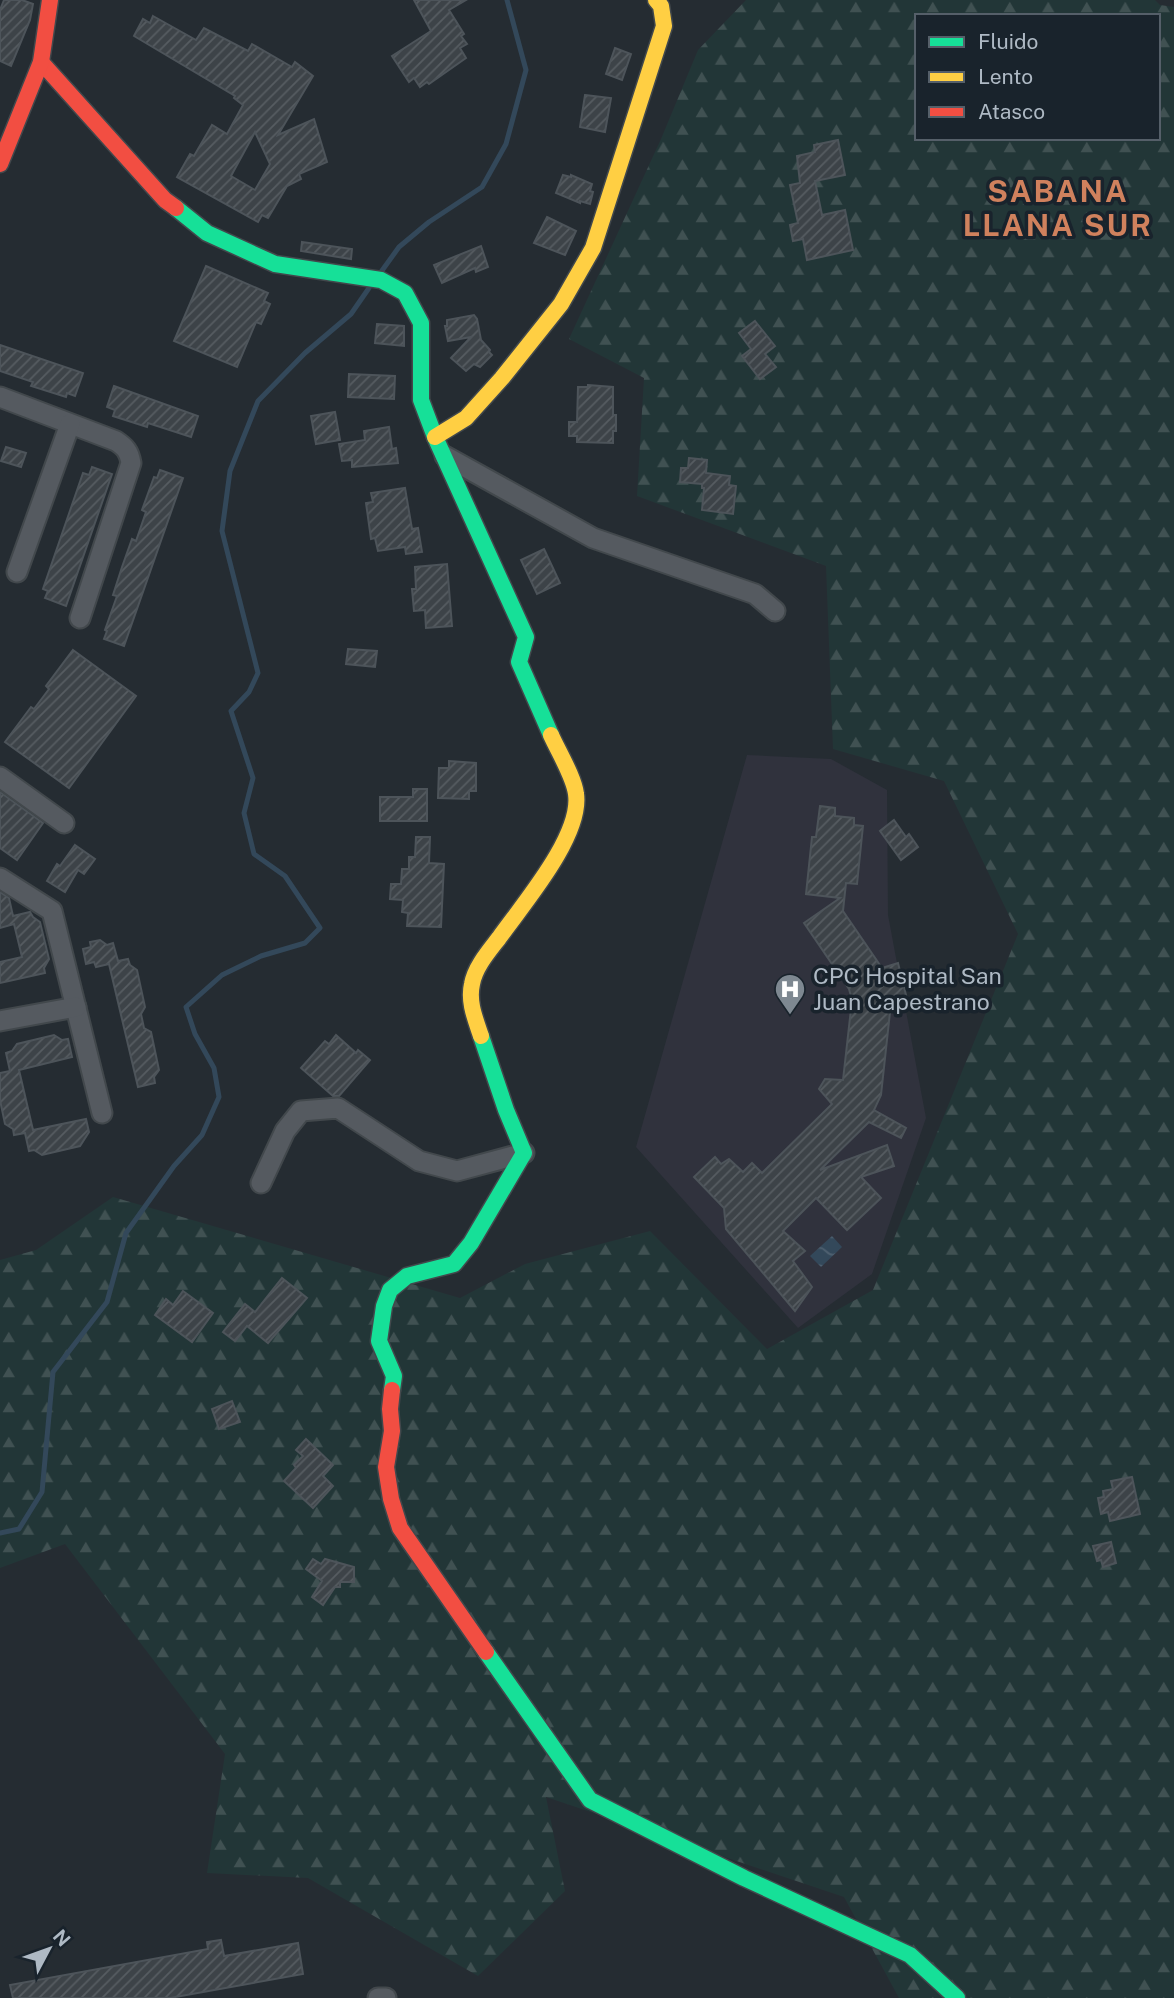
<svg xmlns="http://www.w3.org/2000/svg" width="1174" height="1998" font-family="'Public Sans',sans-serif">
	<defs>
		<pattern id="forest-firs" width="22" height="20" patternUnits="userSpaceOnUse" patternTransform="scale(1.75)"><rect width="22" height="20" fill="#223637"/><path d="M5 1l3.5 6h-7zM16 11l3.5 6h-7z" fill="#405152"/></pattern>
		<pattern id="water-waves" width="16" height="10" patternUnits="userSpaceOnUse" patternTransform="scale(1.75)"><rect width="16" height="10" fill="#33485a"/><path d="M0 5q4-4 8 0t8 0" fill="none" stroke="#4e6070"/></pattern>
		<pattern id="building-hatch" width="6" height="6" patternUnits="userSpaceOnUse" patternTransform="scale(1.75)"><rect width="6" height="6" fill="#3d4348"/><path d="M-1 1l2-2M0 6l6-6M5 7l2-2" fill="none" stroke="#565c61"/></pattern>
	</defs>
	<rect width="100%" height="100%" fill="#252c32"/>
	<path fill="#30323d" d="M747 755 831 759 887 790 888 915 926 1118 872 1274 798 1328 636 1147Z"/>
	<path fill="url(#forest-firs)" fill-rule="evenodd" d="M746 0H1155L1160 5 1174 7V1998H899L844 1897 546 1797 565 1891 478 1976 308 1878 207 1873 225 1754 65 1544 0 1568V1260L36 1250 113 1197 460 1298 525 1264 650 1231 767 1349 873 1290 1018 934 944 781 833 749 826 566 637 496 644 378 569 339 661 139 698 50ZM917 16H1158V138H917Z"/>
	<path fill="url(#water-waves)" d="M832 1236 842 1247 821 1267 810 1256Z"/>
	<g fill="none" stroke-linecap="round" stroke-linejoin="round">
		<g stroke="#33485a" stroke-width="5">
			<path d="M381 272 399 247 429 222 482 187 506 144 526 70 507 0"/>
			<path d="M0 1533 19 1529 42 1492 53 1372 107 1302 126 1233 174 1166 202 1135 219 1097 214 1068 195 1034 186 1007 222 975 261 956 305 943 320 928 285 876 254 854 244 813 253 778 231 711 249 692 258 673 222 531 230 471 258 401 305 353 351 314 369 288"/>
		</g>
	</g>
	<g fill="url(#building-hatch)" stroke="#4d545a" stroke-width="2" fill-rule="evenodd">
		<path d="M4 0H22L33 4 30 20 11 66 0 61V10Z"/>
		<path d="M414 0H466L449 10 464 34 461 36 467 44 460 48 466 58 429 84 427 82 420 87 414 78 409 82 392 56 431 31Z"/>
		<path d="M153 16 196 40 204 28 248 51 252 44 292 67 295 62 313 76 278 135 314 119 327 162 299 174 301 179 287 186 268 218 262 215 258 222 177 177 190 154 194 156 212 125 227 134 243 105 234 98 235 96 134 36 143 19 150 23ZM255 132 270 164 255 190 231 176Z"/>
		<path d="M615 48 631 54 622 80 606 74Z"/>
		<path d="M585 95 611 98 605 132 580 127Z"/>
		<path d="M838 140 845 175 815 181 822 215 845 210 853 250 807 260 803 239 793 241 790 225 798 223 790 185 800 183 797 156 815 152 814 145Z"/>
		<path d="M563 175 571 177V175L592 184 590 191 593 192 590 204 580 201V203L556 193Z"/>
		<path d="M547 217 576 231 565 255 534 243Z"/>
		<path d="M302 242 352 249 351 259 301 251Z"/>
		<path d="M481 246 488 267 476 272 475 268 442 283 434 265Z"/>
		<path d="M206 266 268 293 264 301 270 304 261 324 256 322 237 367 174 341Z"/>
		<path d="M474 315 477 319 481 340 490 350 489 352 492 355 480 367 474 364 466 371 451 358 471 337 448 341 445 326H447V320Z"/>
		<path d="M755 321 775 346 765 354 776 367 760 379 742 356 751 349 739 333Z"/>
		<path d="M377 324 404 326V346L375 343Z"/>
		<path d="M0 345 83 373 75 396 67 393 66 397 31 386 33 382 0 371Z"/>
		<path d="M349 374 395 376 394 399 348 397Z"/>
		<path d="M588 385 613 387V415H616V431H613V443L577 442V436H569V422H577L578 387H588Z"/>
		<path d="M114 386 198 416 191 437 148 423 147 427 113 416 115 410 107 407Z"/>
		<path d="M335 412 340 440 316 444 311 416Z"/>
		<path d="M389 427 392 449 396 448 398 463 352 467V460L342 461 339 444 365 440 364 431Z"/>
		<path d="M6 447 26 453 21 467 1 461Z"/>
		<path d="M689 458 707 460 706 473 730 476 729 485 736 486 733 514 702 510 704 488H702V484L680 482 681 468H688Z"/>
		<path d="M92 467 112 474 66 606 45 598 48 591 43 589 83 473 89 475Z"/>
		<path d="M160 470 183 478 124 646 104 639 107 631 105 630 117 596 113 595 122 567 132 539 136 541 146 512 142 510 154 477 157 478Z"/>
		<path d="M405 488 412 529 418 528 422 552 406 554 405 547 378 551 375 538 371 539 366 503 373 502 371 493Z"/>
		<path d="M544 549 560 583 537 594 521 560Z"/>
		<path d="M447 564 452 626 426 628 425 610 414 611 412 589H416L415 567Z"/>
		<path d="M348 649 377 651 375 667 346 664Z"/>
		<path d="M73 650 136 696 69 788 5 742 31 707 34 709 49 689 46 686Z"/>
		<path d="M449 761 476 763V791H469V799L438 798 439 768H449Z"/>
		<path d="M413 789H427V821H380V797H413Z"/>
		<path d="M0 792 43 823 17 860 0 848Z"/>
		<path d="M820 806 835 808V816L854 818V825L863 826 857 884 846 883 843 911 882 968 898 963 907 999 891 1003 881 1095 874 1110 906 1128 901 1138 869 1122 820 1170 887 1145 894 1166 861 1177 881 1198 847 1230 816 1198 783 1231 805 1251 793 1261 812 1287 795 1311 726 1229 724 1208 694 1177 715 1157 721 1164 729 1159 743 1172 752 1163 762 1173 832 1104 819 1089 825 1079 843 1080 852 1000 849 989 804 923 840 898 806 894 812 837H816Z"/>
		<path d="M894 820 906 837 909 834 918 847 901 860 880 831Z"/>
		<path d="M416 837H430L429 863 444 864 441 927 407 926 408 913 402 912 403 900 390 899 391 884H401L402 869H409V857H415Z"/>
		<path d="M75 845 95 859 84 874 78 870 65 892 47 881 57 864 60 866Z"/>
		<path d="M0 892 9 898 13 916 30 912 33 917 40 922 49 959 44 968 45 973 0 983V962L22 957 14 924 0 928Z"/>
		<path d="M100 940 107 945 113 943 118 961 128 959 130 965 137 970 145 1007 141 1014 144 1028 151 1032 159 1070 154 1077 155 1083 138 1087 109 964 96 967 94 962 86 964 83 949 91 947 90 942Z"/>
		<path d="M54 1035 62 1040 68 1039 72 1057 19 1070 33 1130 86 1119 89 1132 80 1146 42 1155 34 1150 29 1151 25 1133 14 1135 13 1129 5 1124 0 1100V1073L10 1071 6 1053 12 1051 17 1044Z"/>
		<path d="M336 1035 356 1053 358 1050 370 1060 339 1096H333L301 1068 325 1041 329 1044Z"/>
		<path d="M282 1278 307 1298 268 1343 247 1326 235 1341 223 1332 245 1304 255 1312Z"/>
		<path d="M183 1291 213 1313 192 1342 155 1315 166 1299 173 1305Z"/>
		<path d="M232 1401 240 1422 219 1429 212 1409Z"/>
		<path d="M306 1439 333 1465 323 1476 333 1486 313 1508 284 1481 296 1468 294 1465 303 1456 296 1450Z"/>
		<path d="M1132 1477 1140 1514 1110 1521 1108 1512 1101 1514 1098 1498 1104 1497 1103 1491 1113 1489 1111 1481Z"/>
		<path d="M1111 1542 1116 1563 1103 1567 1101 1560 1097 1561 1093 1546Z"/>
		<path d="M313 1559 321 1564 325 1559 354 1567V1582H340V1587H335L323 1605 312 1597 322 1581 306 1569Z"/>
		<path d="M221 1940 224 1956 298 1943 303 1974 170 1998H13L10 1985 208 1949 207 1942Z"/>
	</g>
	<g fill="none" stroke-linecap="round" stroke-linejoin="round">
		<g stroke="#42484c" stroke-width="23">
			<g id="street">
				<path d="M0 397 116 441C125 447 129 451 131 463L80 618"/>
				<path d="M445 456 593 538 755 594 775 611"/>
				<path d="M17 572 70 424"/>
				<path d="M0 777 64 823"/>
				<path d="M0 878 52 911 102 1113"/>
				<path d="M0 1021 76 1007"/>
				<path d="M261 1183 285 1131 301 1111 338 1108 419 1161 457 1171 524 1153"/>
				<path d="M378 1998H386"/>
			</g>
		</g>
		<g stroke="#42484c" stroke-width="19">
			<g id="fast">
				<path d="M176 208 207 233 275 264 381 280 405 293 421 323V400L435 437 526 637 519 662 551 735"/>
				<path d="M392 1390 394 1376 379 1341 384 1306 390 1290 407 1276 454 1264 471 1243 524 1153 506 1110 481 1036"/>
				<path d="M486 1652 590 1800 744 1878 910 1955 957 1998"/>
			</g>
		</g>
		<g stroke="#42484c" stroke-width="19">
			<g id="slow">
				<path d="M435 437 466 418 502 378 561 304 593 248 664 26 661 6 656 0"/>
				<path d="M481 1036C475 1018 468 1002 472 984 475 967 489 951 499 938 523 904 582 836 576 794 574 777 558 751 551 735"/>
			</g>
		</g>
		<g stroke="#42484c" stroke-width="19">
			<g id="jam">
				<path d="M41 62 165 200 176 208"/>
				<path d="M0 164 41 62 50 0"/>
				<path d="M392 1390 390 1409 392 1431 386 1467 391 1499 400 1528 486 1652"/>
			</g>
		</g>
		<use href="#street" stroke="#555a60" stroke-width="19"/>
		<use href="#fast" stroke="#16e098" stroke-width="16"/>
		<use href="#slow" stroke="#ffcf43" stroke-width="16"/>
		<use href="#jam" stroke="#f24e42" stroke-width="16"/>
	</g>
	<defs>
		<g id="hospital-pin" transform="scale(1.575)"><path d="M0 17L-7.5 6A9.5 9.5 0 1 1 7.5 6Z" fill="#7e8891" stroke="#19232c"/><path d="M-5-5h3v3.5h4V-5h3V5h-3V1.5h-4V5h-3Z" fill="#fff"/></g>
	</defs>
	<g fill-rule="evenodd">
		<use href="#hospital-pin" x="790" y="989"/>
	</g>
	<g text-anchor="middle" stroke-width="7" stroke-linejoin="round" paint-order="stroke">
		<g font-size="23" fill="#aeb9c4" stroke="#19232c" text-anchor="start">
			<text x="813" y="984">CPC Hospital San<tspan x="813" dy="26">Juan Capestrano</tspan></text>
		</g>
		<g font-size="30" font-weight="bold" letter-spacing="2" fill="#d0815d" stroke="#19232c">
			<text x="1058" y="202">SABANA<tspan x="1058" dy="34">LLANA SUR</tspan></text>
		</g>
	</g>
	<rect x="915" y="14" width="245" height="126" fill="#19232c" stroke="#555f69" stroke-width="2"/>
	<rect x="929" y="37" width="35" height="10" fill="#16e098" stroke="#555f69" stroke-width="2"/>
	<text x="978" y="49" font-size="21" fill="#aeb9c4">Fluido</text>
	<rect x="929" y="72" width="35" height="10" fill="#ffcf43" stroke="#555f69" stroke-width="2"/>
	<text x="978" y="84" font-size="21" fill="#aeb9c4">Lento</text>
	<rect x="929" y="107" width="35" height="10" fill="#f24e42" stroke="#555f69" stroke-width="2"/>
	<text x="978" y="119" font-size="21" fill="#aeb9c4">Atasco</text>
	<g transform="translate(49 1949) rotate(49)" stroke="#19232c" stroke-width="5" paint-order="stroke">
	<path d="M0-5L12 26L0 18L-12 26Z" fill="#aeb9c4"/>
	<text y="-10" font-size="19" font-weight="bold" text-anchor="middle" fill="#aeb9c4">N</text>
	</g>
</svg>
